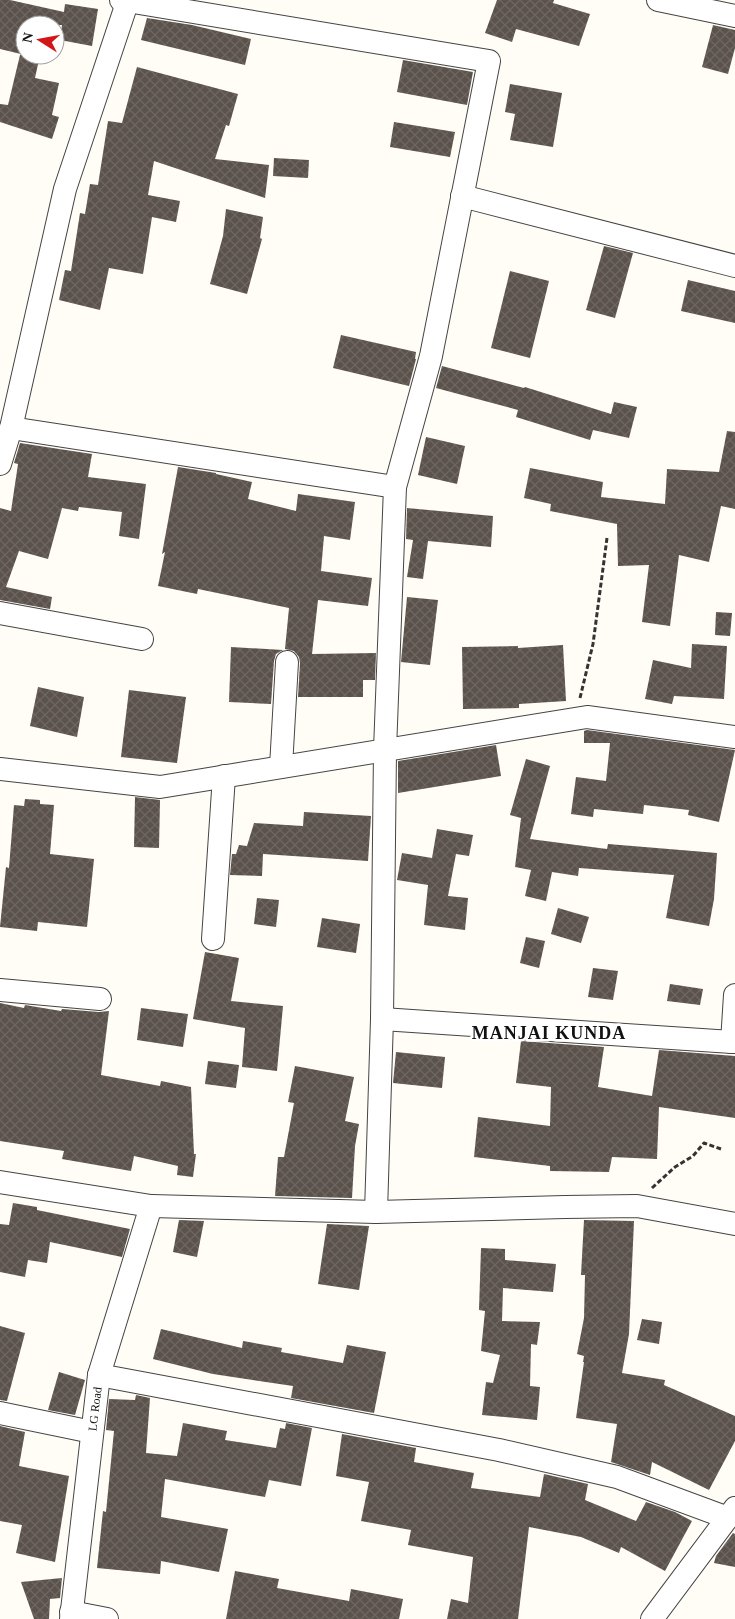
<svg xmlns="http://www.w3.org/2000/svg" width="735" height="1619" font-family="'Times New Roman',serif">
	<defs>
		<pattern id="building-cross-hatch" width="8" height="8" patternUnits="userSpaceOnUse" patternTransform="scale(1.25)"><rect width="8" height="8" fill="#5b524c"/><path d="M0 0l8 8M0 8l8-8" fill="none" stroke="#6e6662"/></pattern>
	</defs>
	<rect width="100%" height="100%" fill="#fffdf5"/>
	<g fill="url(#building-cross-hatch)">
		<path d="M0 0H10L64 12 65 4 98 9 92 46 60 40 62 25H25V55L0 49Z"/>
		<path d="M497 0H554L553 3 590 14 579 46 516 29 512 42 485 33Z"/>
		<path d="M147 18 192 25 251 39 245 65 141 40Z"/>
		<path d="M713 25 735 30V48L728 74 702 67Z"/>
		<path d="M20 55H40L35 78 59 83 52 115 59 117 52 139 0 122V104L8 105Z"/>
		<path d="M403 60 473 72 467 105 397 92Z"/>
		<path d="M137 67 238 94 229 126 226 125 215 159 269 165 265 198 154 161 148 195 180 201 176 222 152 217 143 274 109 268 100 310 59 300 65 270 71 271 80 213 85 214 90 184 98 185 108 121 122 123Z"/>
		<path d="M510 84 562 93 553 147 510 140 515 114 505 112Z"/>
		<path d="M394 122 455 132 450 157 390 147Z"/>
		<path d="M274 158 309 160 308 178 273 176Z"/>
		<path d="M226 209 263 217 260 238 262 239 247 294 210 284 223 236Z"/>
		<path d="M604 246 633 253 615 318 586 310Z"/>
		<path d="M510 271 549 281 530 358 491 348Z"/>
		<path d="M688 280 735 291V323L681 311Z"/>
		<path d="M341 335 416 352 415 359H416L409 386 333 368Z"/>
		<path d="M442 366 524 388 525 387 611 414 614 402 637 407 629 438 593 430 590 440 516 417 518 410 436 388Z"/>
		<path d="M727 431 735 432V509L721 506 709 562 679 555 670 626 642 622 649 565 618 566 617 524 550 511 551 504 524 498 530 468 603 482 601 497 665 504 667 469 719 472Z"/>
		<path d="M426 437 465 446 457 484 418 475Z"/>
		<path d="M20 443 92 454 88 477 146 484 139 539 119 536 122 512 79 507 78 511 62 508 48 559 19 551 6 587 52 597 50 609 0 600V508L11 511 18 464 14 463Z"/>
		<path d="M178 467 216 473V474L252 482 248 499 296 511 298 494 355 502 350 540 324 536 321 571 372 578 368 606 318 600 312 654 376 653 375 680H363V697H298L300 663 299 657 294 651 285 649 289 608 198 589 197 594 158 586 165 552 162 554Z"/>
		<path d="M407 508 493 516 491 547 428 541 423 579 407 577 413 540 406 539Z"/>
		<path d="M407 597 438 600 430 665 401 662Z"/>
		<path d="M716 612 732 613 730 636 715 635Z"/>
		<path d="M692 644 727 646 724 699 674 696 672 704 645 699 653 660 691 668Z"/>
		<path d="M563 645 566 701 519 704V708L463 709 462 647 518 646V648Z"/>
		<path d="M231 647 283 650 276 654 274 661 271 704 229 702Z"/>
		<path d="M38 687 84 697 77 737 30 726Z"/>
		<path d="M129 690 186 697 177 763 121 757Z"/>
		<path d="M587 730 735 750 719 822 688 815 689 810 644 805 643 814 594 809 593 817 571 814 576 777 606 781 610 743H584V731Z"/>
		<path d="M496 745 501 776 398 793V761Z"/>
		<path d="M526 759 550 766 530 839 607 849 608 844 717 853 714 899 709 926 666 918 674 875 579 868 578 876 552 872 546 901 525 896 531 870 515 867 521 818 510 815Z"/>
		<path d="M135 797 160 800 159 848 134 847Z"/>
		<path d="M25 799 40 800V804L54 805 50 854 94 859 87 927 38 922 37 931 0 927 6 867 9 868 14 805 24 806Z"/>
		<path d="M304 812 371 816 368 861 263 854 262 876 230 875 232 854H236L239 845 247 846 254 823 303 826Z"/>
		<path d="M437 829 473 835 469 856 456 854 448 896 468 898 465 930 424 925 428 885 397 880 402 853 432 858Z"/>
		<path d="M257 898 279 900 276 927 254 924Z"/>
		<path d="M558 908 589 917 581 943 551 934Z"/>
		<path d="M322 918 360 924 356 953 317 947Z"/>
		<path d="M526 937 545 941 539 968 520 963Z"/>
		<path d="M205 952 239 958 231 1001 283 1006 277 1071 242 1067 245 1028 193 1019Z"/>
		<path d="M593 968 618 971 613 1000 588 997Z"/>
		<path d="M670 984 703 989 700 1005 667 1001Z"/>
		<path d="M0 1003 24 1008 25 1005 61 1011 62 1009 99 1012 109 1011 101 1075 160 1086 161 1081 191 1087 194 1154H196L193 1177 177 1175 178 1166 134 1156 131 1171 62 1159 64 1151 0 1141Z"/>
		<path d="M141 1008 188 1014 183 1047 137 1040Z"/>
		<path d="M521 1041 604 1047 598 1087 652 1096 659 1050 735 1056V1118L659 1107 657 1159 612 1157 609 1172 550 1171V1166L474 1157 478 1117 550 1126 551 1087 516 1083Z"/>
		<path d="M396 1052 445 1057 442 1088 393 1083Z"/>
		<path d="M208 1061 239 1065 236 1088 205 1084Z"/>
		<path d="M295 1066 354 1077 345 1121 359 1124 355 1146 352 1198 275 1196 278 1157H284L294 1103 288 1102Z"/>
		<path d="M13 1203 37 1207V1210L130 1229 122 1257 50 1242 47 1263 28 1260 25 1277 0 1272V1224L9 1225Z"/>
		<path d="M179 1220 204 1221 197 1257 173 1252Z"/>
		<path d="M584 1220 634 1221 629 1334 622 1373 665 1380 664 1385 735 1416V1441L709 1490 652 1462 650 1475 611 1462 617 1424 576 1418 584 1362H583L584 1356 577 1354 584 1318 585 1275H581Z"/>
		<path d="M327 1224 369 1226 359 1290 318 1284Z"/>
		<path d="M481 1248 505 1249V1260L556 1264 553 1292 503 1288 502 1321 540 1322 537 1345 531 1344 530 1386 540 1387 537 1420 482 1415 486 1382 493 1383 500 1355 481 1351 485 1311 479 1310Z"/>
		<path d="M642 1319 662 1322 659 1344 637 1340Z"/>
		<path d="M0 1326 25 1333 7 1401 0 1400Z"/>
		<path d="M161 1329 242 1348 243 1341 282 1348 281 1352 343 1363 347 1345 386 1352 374 1413 291 1398 293 1386 213 1374 153 1359Z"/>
		<path d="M59 1372 85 1380 75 1415 48 1410Z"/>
		<path d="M136 1395 150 1398 146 1453 177 1456 183 1423 227 1431 225 1440 276 1448 280 1428 285 1429 286 1423 312 1428 301 1486 269 1480 265 1497 165 1479 161 1517 228 1529 219 1572 161 1561 160 1574 97 1568 103 1511 106 1512 114 1431 106 1430 109 1399 135 1400Z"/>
		<path d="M0 1426 25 1432 19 1466 69 1476 55 1562 16 1553 22 1525 0 1521Z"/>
		<path d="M342 1434 416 1448 414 1462 474 1473 471 1488 540 1497 544 1474 588 1484 585 1500 636 1521 646 1502 675 1512 692 1521 665 1571 621 1547 619 1553 581 1537 529 1527 518 1619H447L451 1599 468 1603 473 1557 408 1545 411 1530 361 1521 369 1482 336 1476Z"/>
		<path d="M733 1533 735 1534V1567L714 1563 716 1556Z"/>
		<path d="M235 1571 279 1579 277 1588 349 1601 351 1589 403 1599 399 1619H226Z"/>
		<path d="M62 1578 60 1598 50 1599 49 1619H34L21 1582Z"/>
	</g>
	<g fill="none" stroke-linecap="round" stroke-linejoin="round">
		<g stroke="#444" stroke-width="24">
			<g id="minor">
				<path d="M121 0 489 61 431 356 395 487 385 750 382 1019 376 1212"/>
				<path d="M658 0 735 16"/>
				<path d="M462 196 735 266"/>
				<path d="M11 428 395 487"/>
				<path d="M0 464 11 428 65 189 128 0"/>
				<path d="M0 613 142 639"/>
				<path d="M281 767 287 662"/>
				<path d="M0 769 160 787 587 717 735 737"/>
				<path d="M213 939 224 776"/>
				<path d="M0 990 100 999"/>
				<path d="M735 995 732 1042H735"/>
				<path d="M382 1019 732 1042"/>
				<path d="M0 1182 151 1206 376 1212 565 1207 637 1206 735 1224"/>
				<path d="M99 1375 499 1450 617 1477 728 1518"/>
				<path d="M0 1413 92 1432"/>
				<path d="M71 1612 107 1619"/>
				<path d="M71 1619 99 1375 151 1206"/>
				<path d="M652 1619 735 1508"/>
			</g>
		</g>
		<g stroke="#333" stroke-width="3" stroke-dasharray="5 2.5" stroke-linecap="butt">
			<path d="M580 698 593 644 607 538"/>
			<path d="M652 1188 675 1167 693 1156 704 1143 721 1149"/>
		</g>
		<use href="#minor" stroke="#fff" stroke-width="22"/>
	</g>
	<g text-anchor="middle" stroke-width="5" stroke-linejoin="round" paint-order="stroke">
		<g font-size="12" fill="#111" stroke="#fff">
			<text transform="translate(95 1409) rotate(-83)" y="4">LG Road</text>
		</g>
		<g font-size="18" font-weight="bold" letter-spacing="1" fill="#111" stroke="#fff">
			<text x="549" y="1039">MANJAI KUNDA</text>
		</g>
	</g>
	<g transform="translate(40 40) rotate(281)"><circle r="24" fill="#ffffff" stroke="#a0a0a0"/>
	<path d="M0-4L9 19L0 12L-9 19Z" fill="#d31718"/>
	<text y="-8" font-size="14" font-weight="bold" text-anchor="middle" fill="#111111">N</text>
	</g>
</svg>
